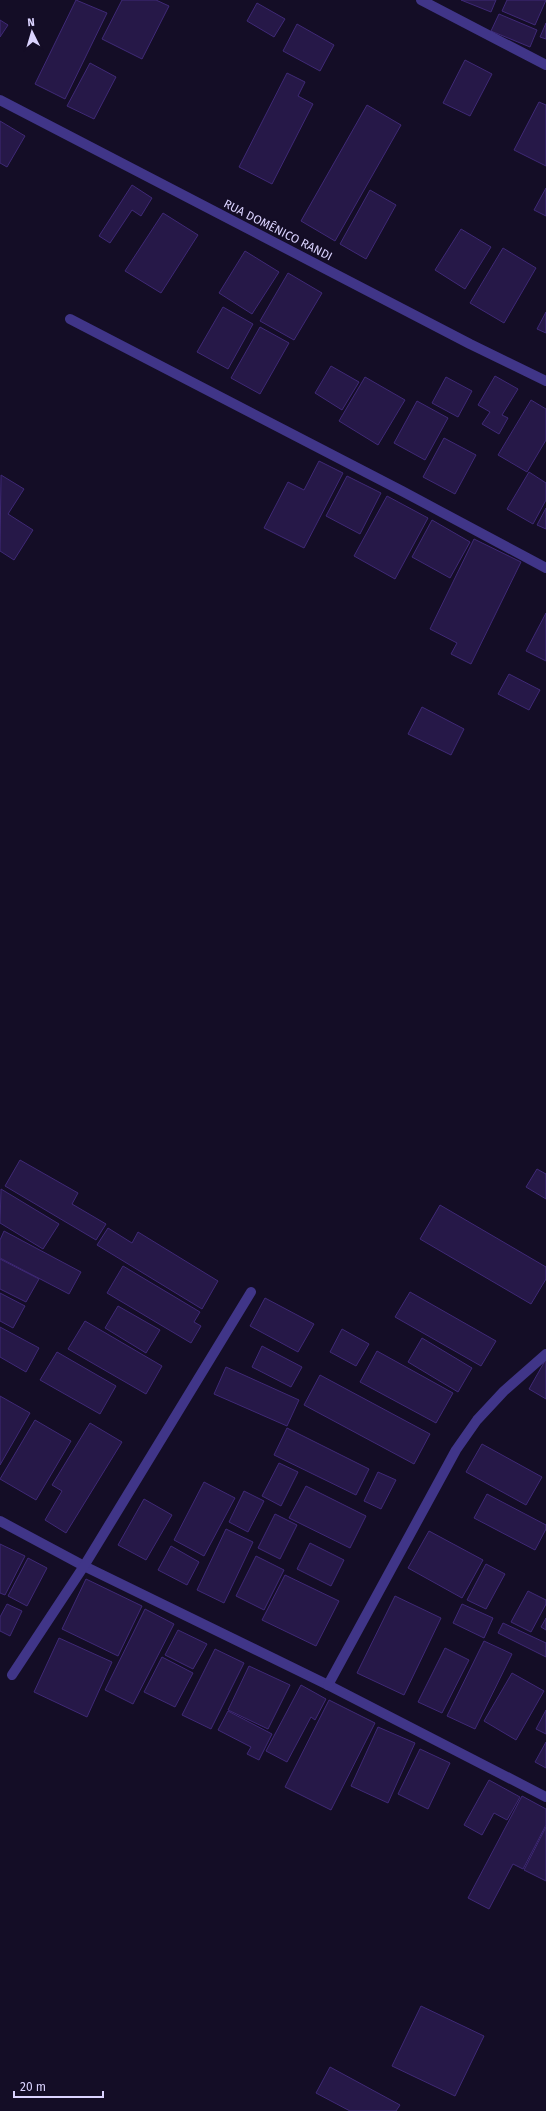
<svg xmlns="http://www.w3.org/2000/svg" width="546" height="2111" font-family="'Fira Sans',sans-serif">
	<rect width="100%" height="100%" fill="#140d26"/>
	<g fill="#261848" stroke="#3f2976">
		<path d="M76 0 107 13 65 99 35 84Z"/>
		<path d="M122 0H156L169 6 142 59 102 39Z"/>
		<path d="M461 0H496L491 12Z"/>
		<path d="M507 0H546L535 25 502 11Z"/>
		<path d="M257 3 285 19 274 37 247 21Z"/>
		<path d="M499 14 537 30 530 47 491 31Z"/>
		<path d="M0 20 8 25 0 37Z"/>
		<path d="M546 23V39L540 37Z"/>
		<path d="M297 24 334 45 320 71 283 51Z"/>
		<path d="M465 60 492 74 470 116 443 103Z"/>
		<path d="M90 63 116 77 94 119 67 106Z"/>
		<path d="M287 73 305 82 298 96 313 104 272 184 239 167Z"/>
		<path d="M539 102 546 105V166L514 150Z"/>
		<path d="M367 105 401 125 335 241 301 221Z"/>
		<path d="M0 121 25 136 7 167 0 163Z"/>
		<path d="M132 185 152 198 141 216 132 210 110 243 99 236Z"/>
		<path d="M546 188V216L534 210Z"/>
		<path d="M370 190 396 205 366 259 340 244Z"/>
		<path d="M163 213 198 235 161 293 125 271Z"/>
		<path d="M461 229 491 247 465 289 435 270Z"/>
		<path d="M503 248 536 268 504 323 470 303Z"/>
		<path d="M245 251 279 272 252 314 219 293Z"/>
		<path d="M288 273 322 293 294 340 260 321Z"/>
		<path d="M223 307 253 324 228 369 197 352Z"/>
		<path d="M546 312V333L537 329Z"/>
		<path d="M260 327 289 343 260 394 231 378Z"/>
		<path d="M331 366 359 382 342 410 315 393Z"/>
		<path d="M495 376 518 389 502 415 508 418 499 434 482 424 490 412 478 405Z"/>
		<path d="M365 377 405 400 378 445 339 421Z"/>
		<path d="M446 377 472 391 458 417 432 403Z"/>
		<path d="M531 400 546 409V440L527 472 498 455Z"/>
		<path d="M417 401 448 418 425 460 394 443Z"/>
		<path d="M444 438 476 455 455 494 423 477Z"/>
		<path d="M319 461 343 473 304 548 264 528 288 482 304 490Z"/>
		<path d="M529 472 546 483V500L533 524 507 509Z"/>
		<path d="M1 475 24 489 8 514 33 530 14 560 0 551Z"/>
		<path d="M347 476 381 493 360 534 326 516Z"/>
		<path d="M387 496 428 518 395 579 354 556Z"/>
		<path d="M546 508V529L537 525Z"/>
		<path d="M432 520 470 542 450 578 412 557Z"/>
		<path d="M474 539 521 562 471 664 451 654 457 643 430 629Z"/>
		<path d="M546 613V661L526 651Z"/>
		<path d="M509 674 540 690 529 710 498 694Z"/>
		<path d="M422 707 464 729 451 755 408 734Z"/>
		<path d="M20 1160 78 1193 72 1204 106 1224 96 1240 5 1186Z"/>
		<path d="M537 1169 546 1174V1199L526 1187Z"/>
		<path d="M1 1189 59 1224 43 1249 0 1223Z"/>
		<path d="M440 1205 546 1267V1279L531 1304 420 1239Z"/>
		<path d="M108 1228 132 1243 138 1232 218 1281 202 1309 97 1245Z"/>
		<path d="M4 1231 81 1272 69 1294 0 1258V1240Z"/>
		<path d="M0 1259 39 1279 26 1302 0 1289Z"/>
		<path d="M123 1266 200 1312 194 1322 201 1326 191 1343 107 1293Z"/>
		<path d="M410 1292 496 1341 481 1366 395 1317Z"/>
		<path d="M0 1293 25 1306 13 1328 0 1321Z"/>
		<path d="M265 1298 314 1324 298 1352 250 1326Z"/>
		<path d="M118 1306 160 1330 146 1353 105 1328Z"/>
		<path d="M85 1321 162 1366 146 1394 68 1349Z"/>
		<path d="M0 1327 39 1348 26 1372 0 1357Z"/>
		<path d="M342 1329 369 1344 356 1366 330 1352Z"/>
		<path d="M422 1338 472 1368 458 1392 408 1362Z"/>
		<path d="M262 1346 302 1367 291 1387 252 1367Z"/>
		<path d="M377 1351 453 1393 436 1423 360 1382Z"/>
		<path d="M57 1352 116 1386 100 1414 40 1380Z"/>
		<path d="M546 1359V1399L529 1389Z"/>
		<path d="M226 1367 299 1400 287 1426 214 1394Z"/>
		<path d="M320 1375 430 1434 414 1464 304 1405Z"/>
		<path d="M0 1396 30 1413 0 1465Z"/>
		<path d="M35 1420 71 1441 36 1500 0 1479Z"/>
		<path d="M90 1423 122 1442 66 1533 45 1520 62 1491 52 1485Z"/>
		<path d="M287 1428 369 1469 356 1495 274 1455Z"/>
		<path d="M482 1444 542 1477 526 1505 466 1472Z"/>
		<path d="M279 1463 298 1472 281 1506 262 1496Z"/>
		<path d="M378 1472 396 1480 381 1509 364 1501Z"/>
		<path d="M204 1482 235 1498 204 1556 174 1540Z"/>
		<path d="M306 1486 366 1516 350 1548 289 1518Z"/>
		<path d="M244 1491 264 1501 248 1532 229 1522Z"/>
		<path d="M487 1494 546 1525V1529L535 1550 474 1518Z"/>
		<path d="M144 1499 172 1515 146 1560 118 1545Z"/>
		<path d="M275 1514 297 1525 280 1559 258 1548Z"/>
		<path d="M226 1529 253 1542 224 1603 197 1590Z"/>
		<path d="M429 1531 483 1560 462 1598 408 1568Z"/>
		<path d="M310 1543 344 1560 331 1586 297 1569Z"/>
		<path d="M0 1544 25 1556 5 1595 0 1593Z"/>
		<path d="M171 1546 199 1562 187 1585 158 1570Z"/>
		<path d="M256 1556 284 1570 264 1610 236 1596Z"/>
		<path d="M28 1558 47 1568 27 1606 8 1596Z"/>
		<path d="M486 1564 505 1574 486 1609 467 1600Z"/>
		<path d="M285 1575 339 1601 316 1646 262 1620Z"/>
		<path d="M86 1579 142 1606 118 1656 62 1629Z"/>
		<path d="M528 1591 546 1600V1604L531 1632 511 1622Z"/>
		<path d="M395 1596 441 1618 404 1695 357 1673Z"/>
		<path d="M7 1604 22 1611 10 1636 0 1631V1617Z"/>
		<path d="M462 1604 493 1618 484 1638 453 1623Z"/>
		<path d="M145 1609 174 1624 133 1704 105 1690Z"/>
		<path d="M546 1618V1630L541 1627Z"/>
		<path d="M503 1623 546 1643V1657L498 1633Z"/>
		<path d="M178 1630 207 1644 193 1669 165 1655Z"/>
		<path d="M59 1638 112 1662 87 1717 34 1692Z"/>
		<path d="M484 1641 512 1654 475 1729 447 1716Z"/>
		<path d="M445 1648 469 1660 442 1713 418 1702Z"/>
		<path d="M215 1649 244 1663 211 1729 182 1715Z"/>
		<path d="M162 1657 193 1673 175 1707 144 1692Z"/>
		<path d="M249 1666 290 1685 268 1729 228 1710Z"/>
		<path d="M512 1673 544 1691 516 1740 484 1721Z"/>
		<path d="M301 1685 326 1699 315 1720 311 1717 287 1762 266 1751Z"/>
		<path d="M329 1700 375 1723 331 1810 285 1787Z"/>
		<path d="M546 1710V1734L536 1729Z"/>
		<path d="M228 1711 272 1734 259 1760 247 1754 251 1747 218 1730Z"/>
		<path d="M378 1727 415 1743 388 1803 351 1786Z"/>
		<path d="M546 1742V1768L535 1762Z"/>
		<path d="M420 1749 450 1763 428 1809 398 1794Z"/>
		<path d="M489 1780 520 1797 507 1820 494 1813 482 1835 464 1825Z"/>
		<path d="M522 1796 546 1809V1825L523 1869 513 1864 489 1909 468 1898Z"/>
		<path d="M546 1827V1881L524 1870Z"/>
		<path d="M421 2006 484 2036 455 2096 392 2066Z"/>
		<path d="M330 2067 400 2105 396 2111H350L316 2093Z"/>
	</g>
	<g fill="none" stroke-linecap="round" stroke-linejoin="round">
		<g stroke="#403588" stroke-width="10">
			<path d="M421 0 546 65"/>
			<path d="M0 100 470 344 546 381"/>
			<path d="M70 319 402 491 546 568"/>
			<path d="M0 1521 84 1566 328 1685 546 1797"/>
			<path d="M12 1675 84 1566 251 1292"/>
			<path d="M328 1685 456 1450 477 1420 504 1391 546 1354"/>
		</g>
	</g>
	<g text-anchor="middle" stroke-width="3.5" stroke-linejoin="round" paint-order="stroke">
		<g font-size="12" fill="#dbd3ff" stroke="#140d26">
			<text transform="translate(278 230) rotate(27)" y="4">RUA DOMÊNICO RANDI</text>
		</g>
	</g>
	<g transform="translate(32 32) rotate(355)" stroke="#140d26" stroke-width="3" paint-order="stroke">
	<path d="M0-3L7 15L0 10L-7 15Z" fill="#dbd3ff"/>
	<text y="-6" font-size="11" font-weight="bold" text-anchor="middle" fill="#dbd3ff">N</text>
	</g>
	<path d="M14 2091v6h89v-6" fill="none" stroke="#dbd3ff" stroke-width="2"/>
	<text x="20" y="2091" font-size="12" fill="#dbd3ff" stroke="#140d26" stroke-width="3" paint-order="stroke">20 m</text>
</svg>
